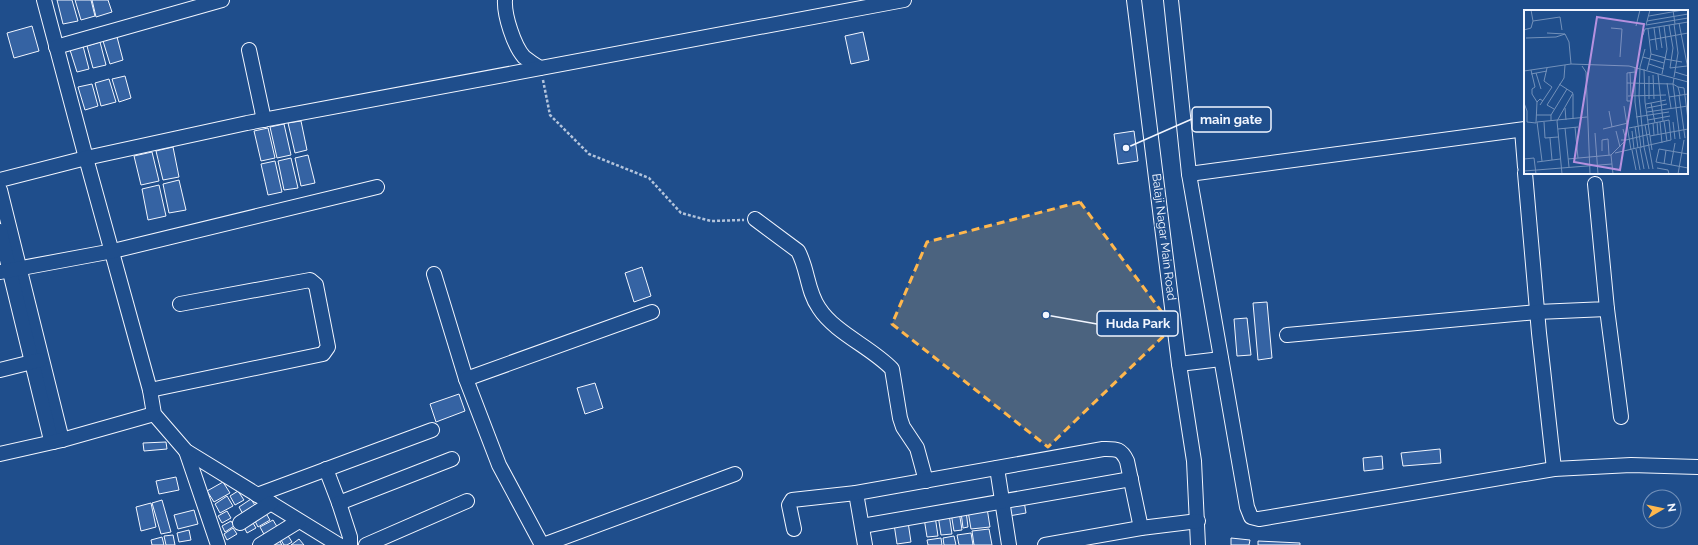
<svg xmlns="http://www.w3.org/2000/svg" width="1698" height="545" font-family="Raleway,sans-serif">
	<rect width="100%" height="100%" fill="#1f4e8c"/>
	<g fill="#3563a3" stroke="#f2f6ff">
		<path d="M57 0H72L78 21 63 24Z"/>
		<path d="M75 0H91L95 16 81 20Z"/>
		<path d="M92 0H108L112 12 96 17Z"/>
		<path d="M32 26 39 51 14 58 7 33Z"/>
		<path d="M863 32 869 60 851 64 845 36Z"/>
		<path d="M117 37 123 60 110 64 103 41Z"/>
		<path d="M100 42 106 65 93 68 87 46Z"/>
		<path d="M83 46 89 69 77 72 70 50Z"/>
		<path d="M125 76 131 98 119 102 112 79Z"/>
		<path d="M109 79 116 102 101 106 95 83Z"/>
		<path d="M92 84 98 106 85 110 78 87Z"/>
		<path d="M301 121 307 150 295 153 288 123Z"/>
		<path d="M284 124 291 155 277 158 270 127Z"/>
		<path d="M268 128 275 158 261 161 254 131Z"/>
		<path d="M1134 131 1138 161 1118 164 1114 134Z"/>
		<path d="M173 147 179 177 163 180 156 151Z"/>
		<path d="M152 152 159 181 141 185 134 156Z"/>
		<path d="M308 155 315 183 301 186 295 158Z"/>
		<path d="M291 158 298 188 284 190 278 161Z"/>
		<path d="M275 161 282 192 268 195 261 164Z"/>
		<path d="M179 180 186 210 169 213 163 184Z"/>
		<path d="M159 185 166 216 148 220 142 189Z"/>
		<path d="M642 267 651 296 634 302 625 273Z"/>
		<path d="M1267 302 1272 358 1258 360 1253 303Z"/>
		<path d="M1247 318 1251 355 1237 356 1234 319Z"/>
		<path d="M595 383 603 408 585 414 577 388Z"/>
		<path d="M459 394 465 411 436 422 430 404Z"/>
		<path d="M166 442 167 449 144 451 143 443Z"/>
		<path d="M1440 449 1441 463 1403 466 1401 453Z"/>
		<path d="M1382 456 1383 469 1364 471 1363 458Z"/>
		<path d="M176 477 179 490 159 494 156 481Z"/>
		<path d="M223 482 230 493 214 502 207 491Z"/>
		<path d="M238 491 244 500 235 505 230 496Z"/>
		<path d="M227 496 233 506 220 513 215 504Z"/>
		<path d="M251 499 258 510 245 518 239 507Z"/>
		<path d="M162 500 171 532 161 534 152 503Z"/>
		<path d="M1024 501 1026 513 1009 516 1007 504Z"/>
		<path d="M151 503 156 527 141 531 136 507Z"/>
		<path d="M987 508 990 527 971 529 968 511Z"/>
		<path d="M194 510 198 524 178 529 174 515Z"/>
		<path d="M264 510 270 520 258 527 253 517Z"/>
		<path d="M227 511 231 518 222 523 218 516Z"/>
		<path d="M959 511 962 530 954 531 951 513Z"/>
		<path d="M966 511 968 527 963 528 961 512Z"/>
		<path d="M949 514 952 534 941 535 938 515Z"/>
		<path d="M935 516 938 536 927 537 924 518Z"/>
		<path d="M250 518 256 528 247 533 242 523Z"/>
		<path d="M273 520 279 530 266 538 260 527Z"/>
		<path d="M231 521 234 526 225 532 222 526Z"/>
		<path d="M908 522 911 542 897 544 894 524Z"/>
		<path d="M233 528 237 534 227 540 224 534Z"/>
		<path d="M989 529 992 545H974L972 531Z"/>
		<path d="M189 530 191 540 179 542 177 533Z"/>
		<path d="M285 531 292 542 287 545H284L278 535Z"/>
		<path d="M971 533 973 545H959L957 535Z"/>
		<path d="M173 535 175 545H166L164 536Z"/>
		<path d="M954 536 956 545H944L943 538Z"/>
		<path d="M162 537 164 545H152L151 540Z"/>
		<path d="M277 537 282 545H271Z"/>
		<path d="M941 538 942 545H928L927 540Z"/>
		<path d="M1231 538 1250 540 1249 545H1231Z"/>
		<path d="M299 539 304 545H291Z"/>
		<path d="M1258 541 1300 543V545H1258Z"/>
	</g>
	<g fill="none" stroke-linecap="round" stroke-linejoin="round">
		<g stroke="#f2f6ff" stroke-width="16">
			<g id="minor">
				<path d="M44 0 86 158 150 390 154 414 186 451 339 545"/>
				<path d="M505 0C504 15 514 46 524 57 529 61 535 65 540 68"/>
				<path d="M1134 0 1179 364 1194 461 1198 545"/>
				<path d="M1171 0 1189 174 1247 507 1251 517 1259 519 1554 469 1631 465 1698 467"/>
				<path d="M56 47 222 0"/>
				<path d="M249 50 264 120"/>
				<path d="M1522 130 1525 167"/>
				<path d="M1525 173 1539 333 1554 469"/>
				<path d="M1189 174 1525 129"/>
				<path d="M0 180 86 158 247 123 904 0"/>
				<path d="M0 190 62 440"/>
				<path d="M755 219 798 251C808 269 807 291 819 308 835 333 871 347 892 369L900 418 903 427 917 448 926 481"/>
				<path d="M0 231 50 436 53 442"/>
				<path d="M0 272 113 251 377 187"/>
				<path d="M434 274 466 379 499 465 542 545"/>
				<path d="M1607 309 1621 417"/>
				<path d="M1287 335 1537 312 1607 309 1595 184"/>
				<path d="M1179 364 1221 359"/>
				<path d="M0 370 40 360"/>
				<path d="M466 379 652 312"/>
				<path d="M150 390 323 354 328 347 316 285 310 280 180 304"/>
				<path d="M186 451 218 545"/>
				<path d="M0 454 62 440 154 414"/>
				<path d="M997 468 1009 545"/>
				<path d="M326 469 339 503 452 459"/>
				<path d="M856 493 865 545"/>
				<path d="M257 495 432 430"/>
				<path d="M339 503 350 537V545"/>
				<path d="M240 523 271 503"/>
				<path d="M862 526 1131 479"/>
				<path d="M794 529 789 505 792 500 856 493 1103 449C1116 449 1121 448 1127 461L1141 528"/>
				<path d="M260 545 299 521"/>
				<path d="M366 545 467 501"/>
				<path d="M543 545 735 474"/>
				<path d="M1045 545 1141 528 1198 521"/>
			</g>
		</g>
		<path stroke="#b3c4dc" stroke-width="2.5" stroke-dasharray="3 2" stroke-linecap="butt" d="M543 80 550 115 589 154 649 178 681 213 711 221 744 220"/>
		<use href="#minor" stroke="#1f4e8c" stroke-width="14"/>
	</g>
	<path fill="#ffb74d" fill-opacity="0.2" stroke="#ffb74d" stroke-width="3" stroke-dasharray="8 5" stroke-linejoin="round" d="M1080 202 1173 327 1048 447 892 324 927 242Z"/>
	<g text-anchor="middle" stroke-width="3" stroke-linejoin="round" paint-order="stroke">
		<g font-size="12" fill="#f2f6ff" stroke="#1f4e8c">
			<text transform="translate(1164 237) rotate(83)" y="4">Balaji Nagar Main Road</text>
		</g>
	</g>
	<g transform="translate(1524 10)">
		<rect width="164" height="164" fill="#1f4e8c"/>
		<path fill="none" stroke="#7391ba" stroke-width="1" d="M126 0 122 15 164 8M149 0 151 14M125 6 159 0M9 11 36 7 38 20M123 11 164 4M155 13 164 59M150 14 154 43 150 67M145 15 149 38 146 58 163 56M112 16 116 0M135 17 138 38M87 18 98 19 96 47M130 18 133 40M0 20 7 18 9 11 7 0M23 23 41 24M119 25 121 19 164 12M2 28 32 27 41 24 45 32 47 54M126 30 164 23M127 44 142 48M119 47 140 53M141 49 158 52M125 54 140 59M58 56 62 62 66 164M111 57V92L117 138M120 59 121 92 128 140M7 60 11 77 8 79V84L13 92 16 89 19 91M123 60 127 44 124 19M0 61 47 54 105 56 164 72M106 62 107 86M151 62 164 66M12 63 17 79M7 64 23 61M134 64 139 111M138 64 143 39 140 16M129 65 130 89M125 66V89M150 68 149 74 154 77 156 85M103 73 149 74 156 129M143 73 147 98M35 74 49 83M154 77 160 78 164 110M49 84V109M155 85 161 128M104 86 142 85M145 87 164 84M106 91H103V63L111 62M0 93 3 101V112L12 113 13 92M127 93 131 113M122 94 142 90M16 95 28 77 20 71 23 58M100 96 107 140M41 98 42 110M123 98 143 94M30 99 23 95 40 68 41 55M85 101 88 117M123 102 164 96M12 105H27M112 107 145 102M124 110 146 106M27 111V105L43 79M140 111 143 131M20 112 21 128 34 127M133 112 134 124M136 112 138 133M149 112 151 129M129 113 130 125M121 115 129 159M51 117 54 148M111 117 114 138M41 118 45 157M34 119 54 117M79 119 104 113M92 121 96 137M108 121 110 139M71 123 74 164M126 126 164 119M26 128 28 150M97 130H102L99 119M120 137 115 86 116 57 121 39M120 137 125 159M116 138 120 159M112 139 116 160M108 140 112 160M78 141V130L84 129 85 145M91 143 147 130 145 110 105 118M164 144 135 139 132 152 164 158M87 145 89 164M0 149 10 148 12 164M44 149 87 145 102 130 126 124M18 151 13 112 63 107M13 152 36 149M140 154 142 140M147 155 151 133M133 158 144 160 145 164M0 161 88 154M38 164 33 111 49 83M154 164 160 130"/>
		<path fill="#b691df" fill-opacity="0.15" stroke="#b691df" stroke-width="2" d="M73 7 120 14 96 160 50 152Z"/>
		<rect width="164" height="164" fill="none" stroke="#f2f6ff" stroke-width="2"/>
	</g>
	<path fill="none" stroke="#f2f6ff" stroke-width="1.5" d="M1126 148L1192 119M1046 315L1097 324"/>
	<g fill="#f2f6ff" stroke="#1f4e8c" stroke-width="1.5">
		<circle cx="1126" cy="148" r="4"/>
		<circle cx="1046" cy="315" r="4"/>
	</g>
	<g fill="#1f4e8c" stroke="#f2f6ff" stroke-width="1.5">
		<rect x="1192" y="107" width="79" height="25" rx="4"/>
		<rect x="1097" y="311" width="81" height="25" rx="4"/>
	</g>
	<g font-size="13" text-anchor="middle" font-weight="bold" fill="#f2f6ff">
		<text x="1231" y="124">main gate</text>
		<text x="1138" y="328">Huda Park</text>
	</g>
	<g transform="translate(1662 509) rotate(81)"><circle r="19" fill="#1f4e8c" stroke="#7391ba"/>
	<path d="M0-3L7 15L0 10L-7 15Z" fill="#ffb74d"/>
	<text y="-6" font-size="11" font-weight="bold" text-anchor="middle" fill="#f2f6ff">N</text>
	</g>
</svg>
